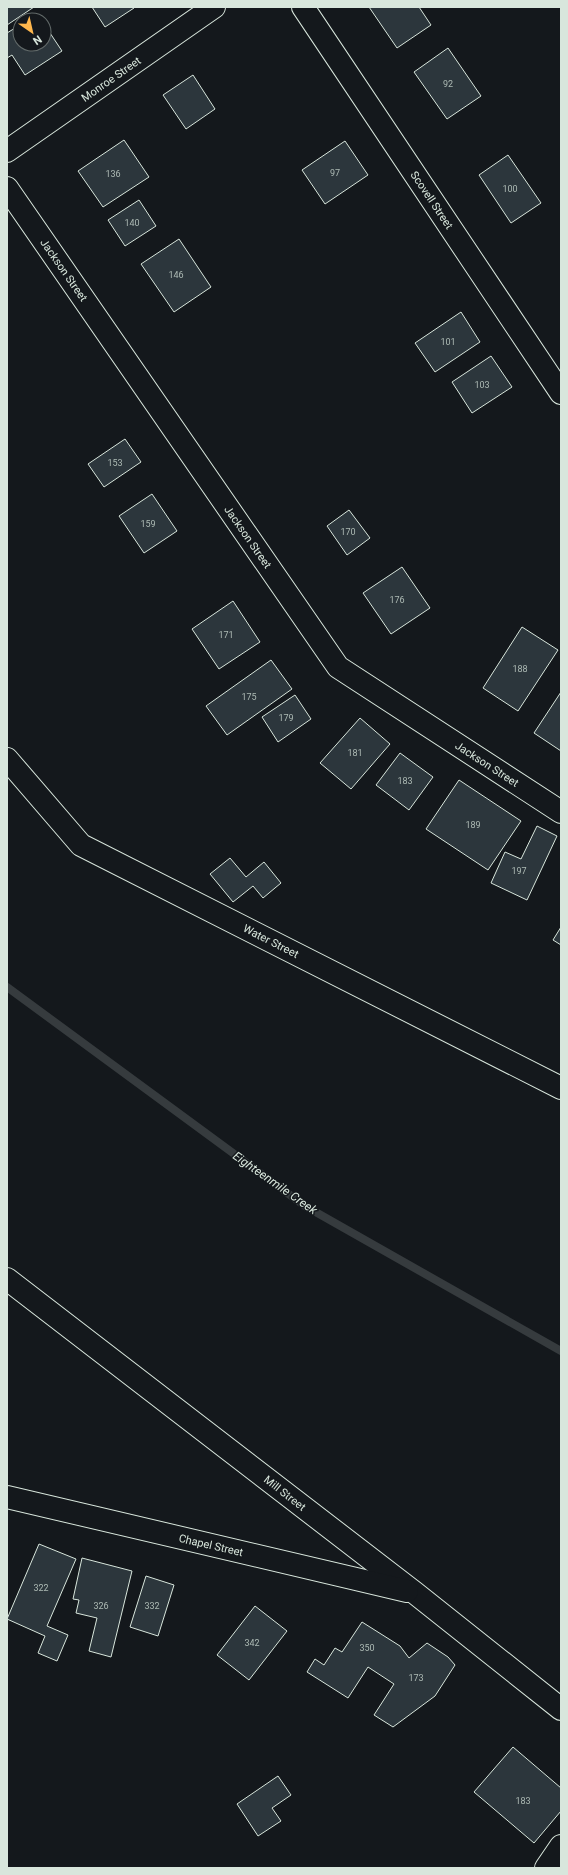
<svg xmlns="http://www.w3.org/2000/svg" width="568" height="1875" font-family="Roboto,sans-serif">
	<rect width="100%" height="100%" fill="#14181c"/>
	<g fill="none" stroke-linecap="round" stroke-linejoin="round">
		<path stroke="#363b3e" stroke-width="8" d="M7 987 305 1206 561 1351"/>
	</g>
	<g fill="#2c363c" stroke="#d8e6dc">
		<path d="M7 7H34L7 25Z"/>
		<path d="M92 7H134V8L105 27Z"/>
		<path d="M369 7H419L431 25 397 48Z"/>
		<path d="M20 25V44H44V28L46 27 62 51 25 75 12 55 7 58V33Z"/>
		<path d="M448 48 481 96 447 119 414 72Z"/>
		<path d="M193 75 215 109 186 129 163 95Z"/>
		<path d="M124 140 149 177 103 207 78 171Z"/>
		<path d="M345 141 368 175 325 204 302 170Z"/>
		<path d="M508 155 541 203 511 223 479 175Z"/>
		<path d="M139 200 156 226 125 246 108 220Z"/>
		<path d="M179 239 211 287 174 312 141 264Z"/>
		<path d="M461 312 480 342 435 372 415 343Z"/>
		<path d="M491 356 512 387 472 413 452 382Z"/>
		<path d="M125 439 141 462 104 487 88 464Z"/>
		<path d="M152 494 177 531 144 553 119 516Z"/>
		<path d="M349 510 370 538 347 555 327 526Z"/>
		<path d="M402 567 430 608 391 634 363 593Z"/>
		<path d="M233 601 260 642 219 669 192 629Z"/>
		<path d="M522 627 558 650 518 711 483 688Z"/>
		<path d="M271 660 292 689 227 735 206 706Z"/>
		<path d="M561 692V751L534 733Z"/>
		<path d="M295 695 311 719 278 742 262 717Z"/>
		<path d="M360 718 390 744 351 789 320 763Z"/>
		<path d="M400 753 433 777 409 810 376 785Z"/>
		<path d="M459 780 521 821 488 870 426 829Z"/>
		<path d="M537 826 557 836 527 900 491 883 505 852 521 859Z"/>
		<path d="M230 858 246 877 264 862 281 883 263 898 253 886 233 902 210 874Z"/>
		<path d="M561 927V945L553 940Z"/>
		<path d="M39 1544 76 1559 47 1626 68 1635 57 1661 38 1653 45 1636 7 1619Z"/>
		<path d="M82 1558 132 1571 111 1657 89 1651 97 1618 76 1613 79 1600 73 1599Z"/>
		<path d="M146 1576 174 1585 158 1636 130 1627Z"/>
		<path d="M255 1606 287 1631 249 1680 217 1655Z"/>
		<path d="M362 1622 400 1646 409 1658 427 1643 448 1657 455 1665 435 1696 393 1727 374 1715 394 1684 368 1667 348 1698 307 1672 315 1659 324 1665 335 1648 342 1652Z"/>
		<path d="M513 1747 561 1788V1811L534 1843 474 1792Z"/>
		<path d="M278 1776 291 1795 272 1808 281 1821 258 1836 237 1804Z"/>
	</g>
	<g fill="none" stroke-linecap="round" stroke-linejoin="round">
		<g stroke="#d8e6dc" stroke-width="24">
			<g id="street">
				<path d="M303 7 561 393"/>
				<path d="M7 151 214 7"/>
				<path d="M7 188 338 667 561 812"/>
				<path d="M7 759 81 845 561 1088"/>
				<path d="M7 1279 415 1593 561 1709"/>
				<path d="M7 1497 407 1591"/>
				<path d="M546 1868 561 1846"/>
			</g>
		</g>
		<use href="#street" stroke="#14181c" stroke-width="22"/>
	</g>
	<g text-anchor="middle" stroke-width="3" stroke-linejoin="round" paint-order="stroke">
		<g font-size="9" fill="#adbab4">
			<text x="448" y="87">92</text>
			<text x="335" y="176">97</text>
			<text x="113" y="177">136</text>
			<text x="510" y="192">100</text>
			<text x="132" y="226">140</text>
			<text x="176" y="278">146</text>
			<text x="448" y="345">101</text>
			<text x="482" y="388">103</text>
			<text x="115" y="466">153</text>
			<text x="148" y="527">159</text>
			<text x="348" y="535">170</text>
			<text x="397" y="603">176</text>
			<text x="226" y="638">171</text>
			<text x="520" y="672">188</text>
			<text x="249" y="700">175</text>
			<text x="286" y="721">179</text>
			<text x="355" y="756">181</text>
			<text x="405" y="784">183</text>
			<text x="473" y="828">189</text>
			<text x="519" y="874">197</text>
			<text x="41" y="1591">322</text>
			<text x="101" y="1609">326</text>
			<text x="152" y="1609">332</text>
			<text x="252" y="1646">342</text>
			<text x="367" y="1651">350</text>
			<text x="416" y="1681">173</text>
			<text x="523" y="1804">183</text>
		</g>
		<g font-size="11" fill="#d8e6dc" stroke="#14181c">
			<text transform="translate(111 79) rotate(-35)" y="4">Monroe Street</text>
			<text transform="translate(432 200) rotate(56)" y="4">Scovell Street</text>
			<text transform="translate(64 270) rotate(55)" y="4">Jackson Street</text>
			<text transform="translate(248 537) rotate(55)" y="4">Jackson Street</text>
			<text transform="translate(487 764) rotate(33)" y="4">Jackson Street</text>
			<text transform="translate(271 941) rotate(27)" y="4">Water Street</text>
			<text transform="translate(285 1493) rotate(38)" y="4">Mill Street</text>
			<text transform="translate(211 1545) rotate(13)" y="4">Chapel Street</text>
		</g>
		<g font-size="12" font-style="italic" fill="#d8e6dc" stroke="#14181c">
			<text transform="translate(275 1183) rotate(35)" y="4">Eighteenmile Creek</text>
		</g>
	</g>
	<rect width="568" height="1875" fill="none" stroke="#d8e6dc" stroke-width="16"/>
	<g transform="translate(32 32) rotate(146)"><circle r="19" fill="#14181c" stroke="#626a69"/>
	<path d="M0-3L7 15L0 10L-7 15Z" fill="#ffb74d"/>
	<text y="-6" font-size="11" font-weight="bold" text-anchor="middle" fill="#d8e6dc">N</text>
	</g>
</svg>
